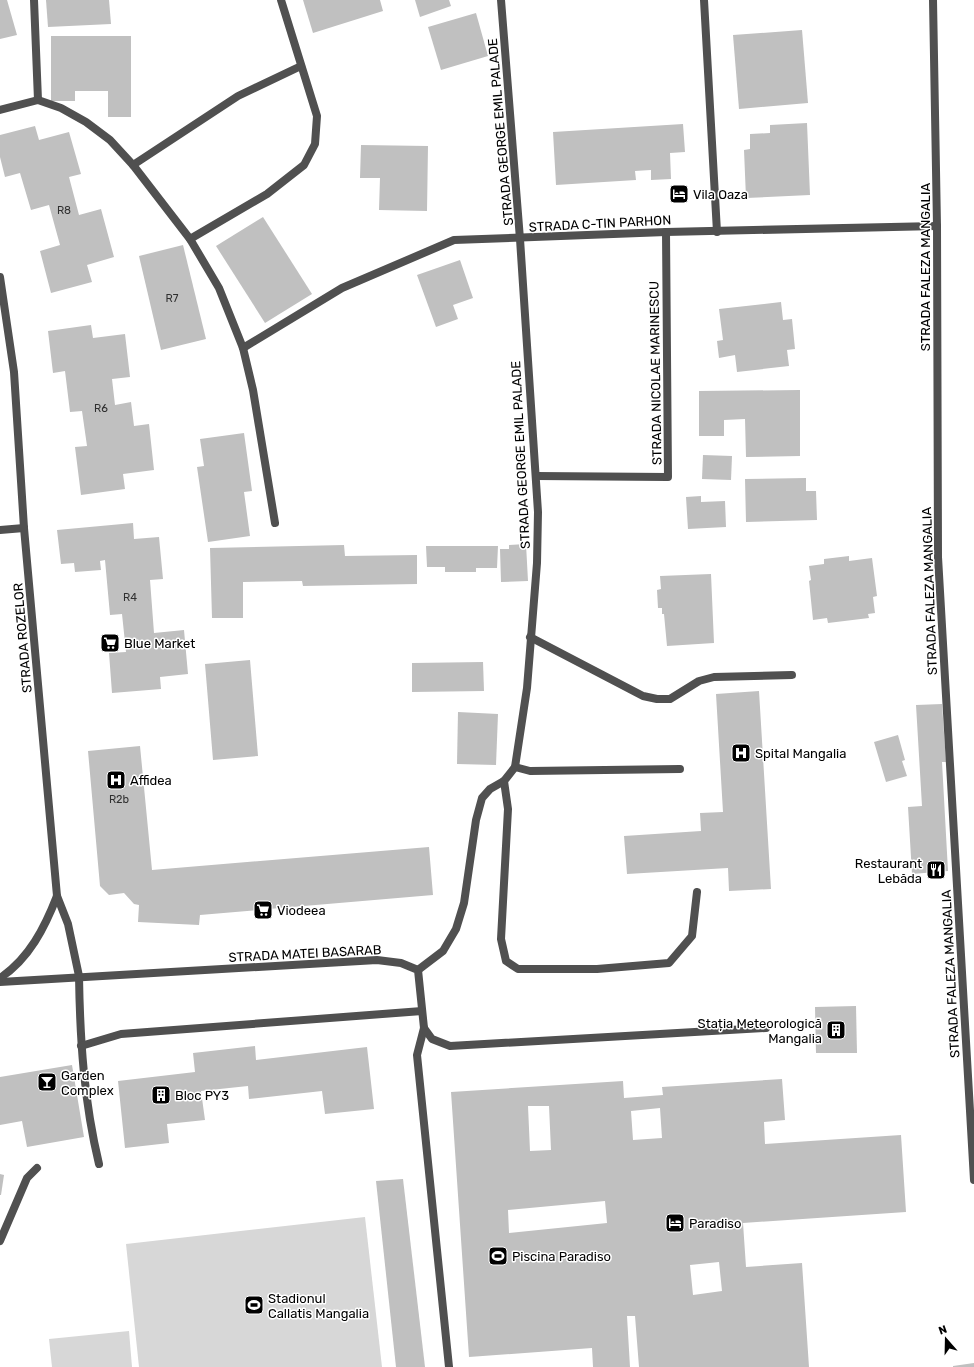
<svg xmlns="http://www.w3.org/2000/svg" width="974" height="1367" font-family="Rubik,sans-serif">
	<rect width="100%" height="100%" fill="#fff"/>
	<g fill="#d7d7d7">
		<path d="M365 1217 382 1367H139L126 1244Z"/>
		<path d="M129 1331 132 1367H52L49 1339Z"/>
	</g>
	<g fill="#c0c0c0" fill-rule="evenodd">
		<path d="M0 0H7L17 35 0 39Z"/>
		<path d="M46 0H109L111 24 48 27Z"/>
		<path d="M303 0H380L383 11 313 33Z"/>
		<path d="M415 0H449L451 6 420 17Z"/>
		<path d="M476 13 488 56 441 70 428 27Z"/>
		<path d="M802 30 808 103 739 109 733 35Z"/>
		<path d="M51 36H131V117H108V91H75V101H51Z"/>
		<path d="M807 123 810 195 746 198 744 150 750 149V134L770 133V125Z"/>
		<path d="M683 124 685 152 670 153 671 179 651 180V170L635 171 636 180 556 185 553 132Z"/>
		<path d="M35 126 39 140 69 132 81 174 69 177 79 215 101 209 114 257 87 265 92 282 51 293 40 251 60 245 49 205 31 210 20 173 5 177 0 157V135Z"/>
		<path d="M361 145 428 146 427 211 379 210 380 178H360Z"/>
		<path d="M263 217 312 294 265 323 216 246Z"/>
		<path d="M183 245 206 339 161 350 139 256Z"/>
		<path d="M460 260 473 298 453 305 458 319 436 327 417 275Z"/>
		<path d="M781 302 783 320 792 319 795 349 787 350 789 366 737 372 735 355 719 358 717 341 723 340 719 309Z"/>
		<path d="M91 325 93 338 125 334 130 377 112 379 115 405 131 402 134 426 149 424 154 470 123 474 125 489 81 495 75 447 87 446 82 411 70 412 65 371 53 373 48 331Z"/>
		<path d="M800 390V456L746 457 745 419 724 420V436H699V391Z"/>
		<path d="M244 433 252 491 244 492 250 536 208 542 197 467 204 466 200 439Z"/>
		<path d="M703 455 732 456 731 480 702 479Z"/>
		<path d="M806 478V491H816L817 520 746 522 745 479Z"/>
		<path d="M701 496V502L725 501 726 527 688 529 686 497Z"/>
		<path d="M133 523 134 539 159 537 163 579 150 580 154 633 184 630 188 674 160 677 161 689 112 693 109 653 126 652 122 614 110 615 105 560 100 561 101 570 75 572 74 563 61 564 57 530Z"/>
		<path d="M526 544 528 581 501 582 500 549H509V545Z"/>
		<path d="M344 545 345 556 417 555V584L303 586 302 581 243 582V618H212L210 548Z"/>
		<path d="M426 546H498L497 568H476V572H445V567H427Z"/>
		<path d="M849 556V561L872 558 877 596 873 597 875 613 868 614 869 618 828 623 827 618 813 620 809 581 811 580 809 566 824 564V559Z"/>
		<path d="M711 574 714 643 667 646 664 614H662V608H658L657 590 661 589 660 576Z"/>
		<path d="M250 660 258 756 213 760 205 664Z"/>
		<path d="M483 662 484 691 412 692V663Z"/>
		<path d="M759 691 771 889 729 891 728 868 627 874 624 836 701 831 700 813 723 812 716 694Z"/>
		<path d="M942 704 946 762H942L948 871 912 874 908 807 922 806 916 705Z"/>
		<path d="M458 712 498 714 496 765 457 764Z"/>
		<path d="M898 735 905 760 902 761 907 776 886 782 874 742Z"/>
		<path d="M140 746 152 870 429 847 433 895 200 915 199 925 138 922 139 905 134 904 124 893 109 895 100 886 88 751Z"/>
		<path d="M856 1006 857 1053H816L815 1007Z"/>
		<path d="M255 1046 256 1060 367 1047 374 1109 325 1114 322 1091 249 1099 248 1086 201 1091 205 1120 167 1124 169 1143 125 1148 118 1081 195 1072 193 1053Z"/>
		<path d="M72 1065 84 1137 27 1147 22 1121 0 1125V1077Z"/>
		<path d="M782 1079 785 1120 764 1122 765 1144 901 1135 906 1212 743 1223 746 1267 802 1263 809 1367H639L635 1316H627L630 1367H593L592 1348 469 1357 451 1092 623 1081 624 1098 663 1095 662 1087ZM528 1106H549L551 1150 530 1151ZM660 1108 662 1138 633 1140 631 1111ZM605 1201 607 1223 509 1233 508 1210ZM719 1262 722 1291 693 1295 690 1265Z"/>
		<path d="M0 1174 4 1175 1 1195H0Z"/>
		<path d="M403 1179 425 1367H396L376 1181Z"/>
		<path d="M974 1363V1367H953V1366Z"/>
	</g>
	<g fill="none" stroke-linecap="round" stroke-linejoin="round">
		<g stroke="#505050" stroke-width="8">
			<path d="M34 0 38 100"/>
			<path d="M704 0 717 232"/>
			<path d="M0 110 38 100 61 108 86 122 110 140 133 165 190 239 219 288 243 348 253 390 275 523"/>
			<path d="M0 530 24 528"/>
			<path d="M530 637 643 696 657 699H670L699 681 714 677 792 675"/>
			<path d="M515 767 530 771 680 769"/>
			<path d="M504 781 508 809 501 939 506 961 518 969H597L669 963 692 936 697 892"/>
			<path d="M79 976C80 1040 84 1102 99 1164"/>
			<path d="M424 1028 417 1055 449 1367"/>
			<path d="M81 1046 121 1034 422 1011"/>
		</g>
		<g stroke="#505050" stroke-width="8">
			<path d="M933 0 937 226 938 557 974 1180"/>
			<path d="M133 165 238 96 301 66"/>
			<path d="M190 239 267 194 304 165 315 144 317 116 281 0"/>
			<path d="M243 348 342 288 454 240 666 232 937 226"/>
			<path d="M536 476 668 477 666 232"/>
			<path d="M418 970 443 951 456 929 464 903 476 820 482 798 490 789 504 781 515 767 527 688 537 563 538 512 520 239 501 0"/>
			<path d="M0 982 377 960 401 963 418 970 424 1028 432 1039 450 1046 766 1028"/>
			<path d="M0 1241 27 1178 37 1168"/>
		</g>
		<g stroke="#505050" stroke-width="8">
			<path d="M0 277 14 372 24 528 57 896C45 927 29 959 0 978"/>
			<path d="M57 896 68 924 79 976"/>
		</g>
	</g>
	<defs>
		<g id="hotel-square" transform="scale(1)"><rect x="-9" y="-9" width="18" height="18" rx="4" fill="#000" stroke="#fff"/><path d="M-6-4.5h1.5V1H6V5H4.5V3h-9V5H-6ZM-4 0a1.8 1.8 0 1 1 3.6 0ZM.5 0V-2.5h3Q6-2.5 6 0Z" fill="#fff"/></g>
		<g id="supermarket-square" transform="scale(1)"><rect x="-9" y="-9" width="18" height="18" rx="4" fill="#000" stroke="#fff"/><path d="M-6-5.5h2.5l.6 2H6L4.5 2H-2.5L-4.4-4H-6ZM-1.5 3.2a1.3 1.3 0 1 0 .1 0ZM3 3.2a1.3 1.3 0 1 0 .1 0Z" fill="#fff"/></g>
		<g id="hospital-square" transform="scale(1)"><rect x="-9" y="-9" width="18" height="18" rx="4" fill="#000" stroke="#fff"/><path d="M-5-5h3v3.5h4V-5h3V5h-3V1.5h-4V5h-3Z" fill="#fff"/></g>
		<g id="restaurant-square" transform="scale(1)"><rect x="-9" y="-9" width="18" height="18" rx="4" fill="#000" stroke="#fff"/><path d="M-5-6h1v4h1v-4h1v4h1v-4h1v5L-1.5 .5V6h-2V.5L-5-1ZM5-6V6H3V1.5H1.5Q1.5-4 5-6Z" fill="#fff"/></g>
		<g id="building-square" transform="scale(1)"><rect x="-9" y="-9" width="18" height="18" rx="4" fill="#000" stroke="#fff"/><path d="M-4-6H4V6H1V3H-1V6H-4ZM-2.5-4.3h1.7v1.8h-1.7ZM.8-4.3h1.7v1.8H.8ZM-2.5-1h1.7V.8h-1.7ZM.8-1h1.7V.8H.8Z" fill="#fff"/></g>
		<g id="bar-square" transform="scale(1)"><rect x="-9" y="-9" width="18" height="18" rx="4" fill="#000" stroke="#fff"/><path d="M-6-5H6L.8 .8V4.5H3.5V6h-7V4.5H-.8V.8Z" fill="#fff"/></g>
		<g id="stadium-square" transform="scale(1)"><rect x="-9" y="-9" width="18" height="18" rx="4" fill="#000" stroke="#fff"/><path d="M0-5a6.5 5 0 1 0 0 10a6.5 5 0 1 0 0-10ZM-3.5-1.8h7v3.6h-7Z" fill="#fff"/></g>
	</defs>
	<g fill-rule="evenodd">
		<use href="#hotel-square" x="679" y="194"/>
		<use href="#supermarket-square" x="110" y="643"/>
		<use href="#hospital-square" x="741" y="753"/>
		<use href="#hospital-square" x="116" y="780"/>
		<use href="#restaurant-square" x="936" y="870"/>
		<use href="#supermarket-square" x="263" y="910"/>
		<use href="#building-square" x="836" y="1030"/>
		<use href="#bar-square" x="47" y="1082"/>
		<use href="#building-square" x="161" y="1095"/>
		<use href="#hotel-square" x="675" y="1223"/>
		<use href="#stadium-square" x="498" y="1256"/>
		<use href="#stadium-square" x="254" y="1305"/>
	</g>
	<g text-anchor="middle" stroke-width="3" stroke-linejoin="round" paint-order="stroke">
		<g font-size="11" fill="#303030">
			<text x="64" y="214">R8</text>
			<text x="172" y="302">R7</text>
			<text x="101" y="412">R6</text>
			<text x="130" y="601">R4</text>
			<text x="119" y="803">R2b</text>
		</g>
		<g font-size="13" fill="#000" stroke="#fff">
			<text transform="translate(500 132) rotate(-95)" y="5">STRADA GEORGE EMIL PALADE</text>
			<text transform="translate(600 223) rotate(-3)" y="5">STRADA C-TIN PARHON</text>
			<text transform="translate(925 267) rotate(-90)" y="5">STRADA FALEZA MANGALIA</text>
			<text transform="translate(655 373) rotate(-91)" y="5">STRADA NICOLAE MARINESCU</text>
			<text transform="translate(520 455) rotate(-93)" y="5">STRADA GEORGE EMIL PALADE</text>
			<text transform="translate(929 591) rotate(-92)" y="5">STRADA FALEZA MANGALIA</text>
			<text transform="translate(22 638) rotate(-95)" y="5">STRADA ROZELOR</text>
			<text transform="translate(305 953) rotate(-3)" y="5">STRADA MATEI BASARAB</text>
			<text transform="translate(950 974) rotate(-93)" y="5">STRADA FALEZA MANGALIA</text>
		</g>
		<g font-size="13" fill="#000" stroke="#fff" text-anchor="start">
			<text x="693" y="199">Vila Oaza</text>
			<text x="124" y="648">Blue Market</text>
			<text x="755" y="758">Spital Mangalia</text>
			<text x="130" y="785">Affidea</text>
			<text x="922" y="868" text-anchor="end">Restaurant<tspan x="922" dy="15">Lebăda</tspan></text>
			<text x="277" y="915">Viodeea</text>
			<text x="822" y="1028" text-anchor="end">Stația Meteorologică<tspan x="822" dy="15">Mangalia</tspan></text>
			<text x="61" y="1080">Garden<tspan x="61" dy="15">Complex</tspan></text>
			<text x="175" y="1100">Bloc PY3</text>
			<text x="689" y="1228">Paradiso</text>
			<text x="512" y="1261">Piscina Paradiso</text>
			<text x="268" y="1303">Stadionul<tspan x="268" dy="15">Callatis Mangalia</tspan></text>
		</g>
	</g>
	<g transform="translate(946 1339) rotate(340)" stroke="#ffffff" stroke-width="3" paint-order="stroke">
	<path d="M0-3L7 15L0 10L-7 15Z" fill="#000000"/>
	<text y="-6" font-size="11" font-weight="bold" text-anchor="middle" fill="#000000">N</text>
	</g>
</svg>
